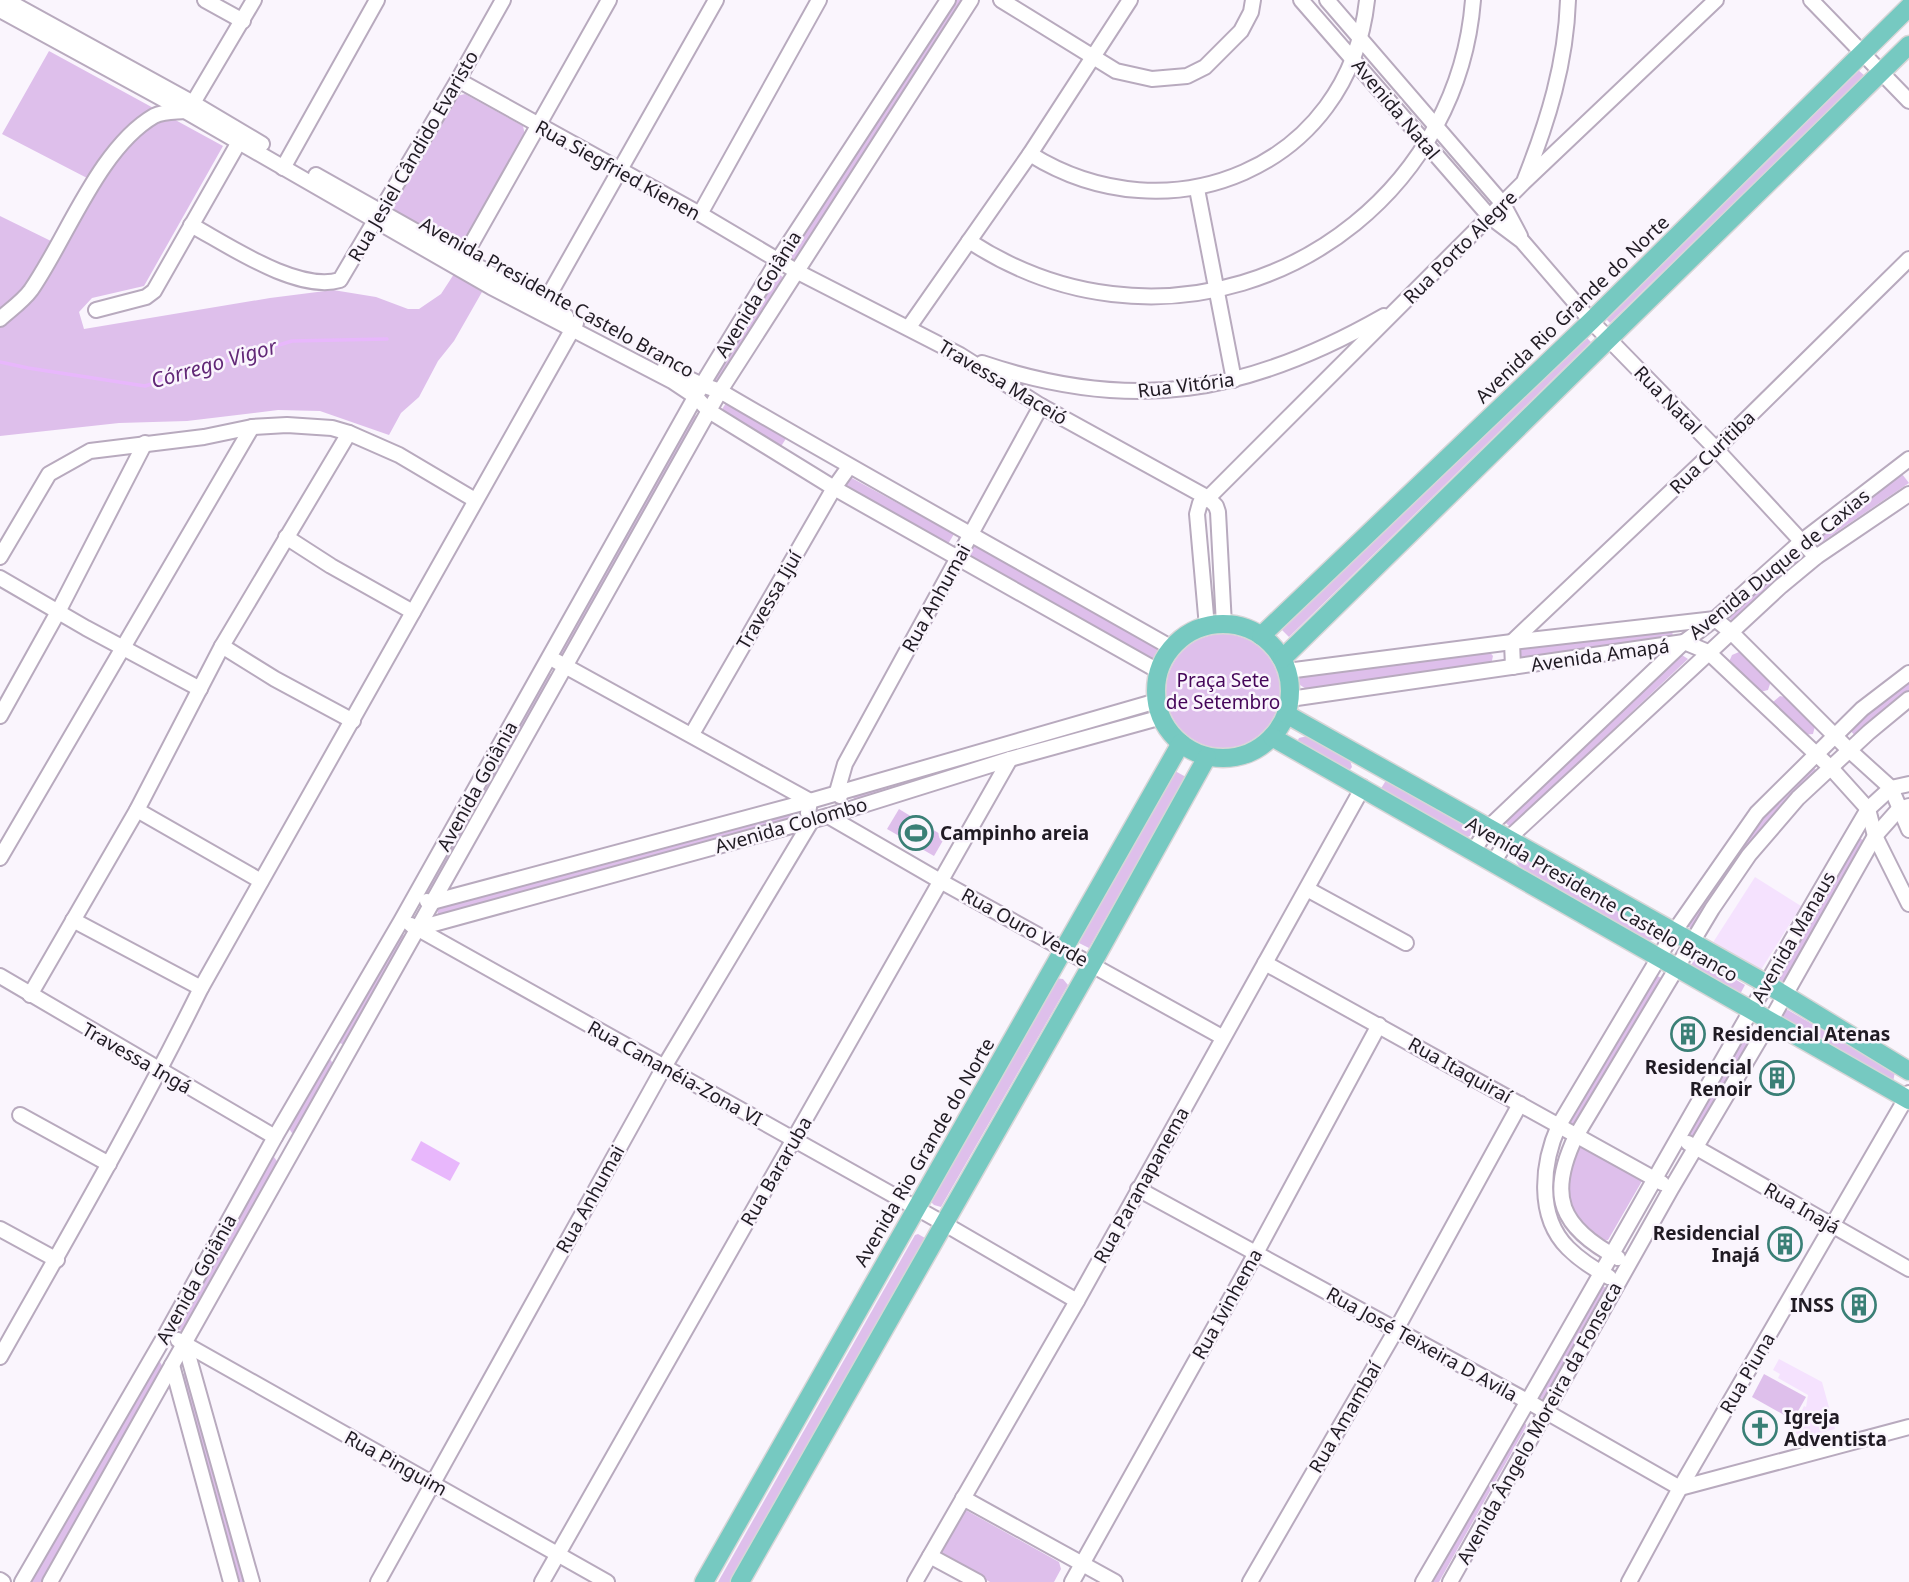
<svg xmlns="http://www.w3.org/2000/svg" width="1909" height="1582" font-family="'Noto Sans',sans-serif">
	<rect width="100%" height="100%" fill="#faf5fd"/>
	<g fill="#f5e2fe">
		<path d="M1755 877 1801 906 1759 973 1712 944Z"/>
		<path d="M1779 1359 1822 1382 1835 1429 1798 1439 1793 1421 1806 1418V1414L1801 1412 1804 1406 1806 1407 1808 1395 1778 1378 1780 1374 1773 1370Z"/>
	</g>
	<g fill="#debfeb">
		<path d="M951 0H964L795 262 786 256Z"/>
		<path d="M49 51 223 146 144 286 92 298 79 312 84 329 270 298 333 290 376 297 408 309H419L441 294 454 274 482 292 454 341 438 361 419 397 401 413 389 435 320 411 278 410 187 421 119 423 0 436V216L53 242 87 178 2 134Z"/>
		<path d="M1857 69 1865 76 1610 323 1603 316Z"/>
		<path d="M465 94 523 126 525 135 463 243 458 245 396 213 393 206 457 96Z"/>
		<path d="M776 273 783 277 719 385 712 381Z"/>
		<path d="M1584 335 1591 342 1289 637 1282 630Z"/>
		<path d="M726 403 787 437 780 448 719 414Z"/>
		<path d="M693 414 698 417 564 656 558 653Z"/>
		<path d="M1902 474 1909 483 1819 544 1816 539Z"/>
		<path d="M850 477 954 534 948 544 845 487Z"/>
		<path d="M974 541 1164 649 1157 663 967 554Z"/>
		<path d="M1798 552 1803 557 1733 622 1728 617Z"/>
		<path d="M1672 629 1673 638 1522 659 1519 655 1522 645Z"/>
		<circle cx="1223" cy="691" r="57"/>
		<path d="M1488 650 1493 656 1491 665 1308 690 1300 685 1299 679 1303 673Z"/>
		<path d="M1739 652 1771 681 1768 690 1760 692 1728 664 1732 655Z"/>
		<path d="M1682 655 1688 659 1510 827 1505 822Z"/>
		<path d="M547 672 553 675 430 896H422Z"/>
		<path d="M1909 681V692L1856 737 1850 730Z"/>
		<path d="M1780 696 1785 697 1815 726 1813 734 1803 735 1774 706 1773 702Z"/>
		<path d="M1148 708 1150 714 854 801 853 794Z"/>
		<path d="M1307 736 1350 760 1352 767 1349 771 1297 742 1299 738Z"/>
		<path d="M1813 767 1818 772 1692 929 1684 924 1766 813Z"/>
		<path d="M1175 771 1186 777 1089 948 1077 942Z"/>
		<path d="M1385 782H1389L1467 824 1472 831 1470 836 1465 838 1380 790Z"/>
		<path d="M899 809 945 837 934 856 887 829Z"/>
		<path d="M794 810 796 817 438 915 437 908Z"/>
		<path d="M1858 837 1866 842 1785 983 1777 979Z"/>
		<path d="M1522 854 1656 930V939L1648 941 1519 866 1516 861Z"/>
		<path d="M400 933 406 937 346 1045 339 1043 338 1041Z"/>
		<path d="M1696 957 1745 985 1739 996 1690 967Z"/>
		<path d="M1654 974 1663 979 1576 1126 1567 1120Z"/>
		<path d="M1055 978 1063 979 1068 985 941 1207 934 1205 929 1200Z"/>
		<path d="M1788 1010 1895 1072 1893 1082 1781 1019 1784 1011Z"/>
		<path d="M1745 1029 1755 1035 1696 1138 1686 1132Z"/>
		<path d="M330 1059 334 1065 295 1133H292L288 1127 327 1060Z"/>
		<path d="M1576 1145H1582L1640 1178 1642 1181 1608 1240C1578 1245 1564 1188 1567 1165 1568 1159 1573 1151 1576 1145Z"/>
		<path d="M274 1157 279 1164 186 1331H181L178 1329V1324L271 1158Z"/>
		<path d="M918 1234 925 1238 927 1243 733 1582H718L915 1235Z"/>
		<path d="M1599 1284 1608 1289 1546 1401 1537 1396Z"/>
		<path d="M160 1362 164 1369 42 1582H30L157 1363Z"/>
		<path d="M183 1374 189 1375 244 1582H236L182 1377Z"/>
		<path d="M1764 1374 1806 1397 1793 1420 1752 1397Z"/>
		<path d="M1521 1422 1526 1424V1427L1439 1582H1429Z"/>
		<path d="M962 1508 1059 1562 1061 1569 1054 1582H990L940 1554 939 1552Z"/>
	</g>
	<path fill="#e8b7fc" d="M421 1141 460 1163 450 1181 411 1160Z"/>
	<g fill="none" stroke-linecap="round" stroke-linejoin="round">
		<path stroke="#e8b7fc" stroke-width="3.5" d="M0 362 28 368 145 386 292 341 387 339"/>
		<g stroke="#b8aabe" stroke-width="18">
			<g id="minor">
				<path d="M6 0 193 103 262 144"/>
				<path d="M205 0 243 21"/>
				<path d="M1001 0 1116 71 1152 79 1187 76 1205 67 1241 31 1251 12 1253 0"/>
				<path d="M1301 0 1490 217 1522 241 1591 321 1716 449 1816 557"/>
				<path d="M1327 0 1503 204 1520 236"/>
				<path d="M1811 0 1909 101"/>
				<path d="M0 10 185 111 491 287 672 381 696 397 709 411 834 488 1160 672"/>
				<path d="M458 80 700 214 796 271 960 355 1041 406 1208 498 1523 183 1716 0"/>
				<path d="M1030 154C1169 241 1349 167 1367 0"/>
				<path d="M283 168 377 0"/>
				<path d="M316 175 566 316"/>
				<path d="M1525 179C1548 121 1566 63 1568 0"/>
				<path d="M1197 189 1234 380"/>
				<path d="M700 214 819 0"/>
				<path d="M191 225C228 245 298 293 340 280L458 80 503 0"/>
				<path d="M969 241C1012 269 1060 288 1112 294 1292 316 1459 182 1473 0"/>
				<path d="M460 264 609 0"/>
				<path d="M544 304 716 0"/>
				<path d="M96 310 146 297 154 291 239 142"/>
				<path d="M0 319C10 310 23 301 31 290 67 238 99 148 154 116 164 111 174 112 185 111L193 103 254 0"/>
				<path d="M909 327 1030 154 1130 0"/>
				<path d="M982 363C1133 414 1247 394 1384 316"/>
				<path d="M665 367 702 385 720 391C870 479 1021 562 1172 648"/>
				<path d="M286 537 331 566 413 612"/>
				<path d="M0 557 49 474 90 451 204 437 252 427 287 425 332 428 349 433 399 455 475 500"/>
				<path d="M0 578 86 628 200 689"/>
				<path d="M1207 627 1197 514 1200 503 1208 498 1216 506 1218 512 1224 625"/>
				<path d="M222 646 275 679 353 721"/>
				<path d="M1513 667 1512 642 1716 449 1909 259"/>
				<path d="M1287 671 1512 642 1715 619 1730 631 1849 750 1891 788 1909 830"/>
				<path d="M1290 699 1684 642 1708 652 1831 768 1868 809 1875 836 1909 904"/>
				<path d="M0 716 58 612 145 443"/>
				<path d="M692 734 834 488 849 467"/>
				<path d="M840 796 837 792 845 764 1041 406"/>
				<path d="M137 810 261 881"/>
				<path d="M828 816 942 882 1222 1037"/>
				<path d="M1474 850 1489 827 1684 642 1715 619 1802 541 1909 459"/>
				<path d="M0 858 252 427"/>
				<path d="M1494 861 1509 838 1781 586 1816 557 1909 494"/>
				<path d="M1307 889 1406 943"/>
				<path d="M427 901 432 902 810 801 1157 701"/>
				<path d="M73 920 201 988"/>
				<path d="M411 925 943 1223 1077 1301"/>
				<path d="M419 928 828 816 1010 759 1162 717"/>
				<path d="M1265 963 1662 1183"/>
				<path d="M0 976 275 1137"/>
				<path d="M30 995 137 810 222 646 349 433"/>
				<path d="M20 1115 109 1164"/>
				<path d="M1688 1143 1909 1269"/>
				<path d="M1138 1189 1529 1402 1680 1488 1909 1427"/>
				<path d="M0 1229 57 1260"/>
				<path d="M1618 1258C1560 1227 1547 1196 1576 1136L1712 909 1749 855 1798 798 1869 732 1909 699"/>
				<path d="M1609 1277C1594 1269 1580 1260 1568 1248 1536 1216 1542 1163 1559 1125L1674 932 1757 813 1862 709 1909 673"/>
				<path d="M178 1340 607 1582"/>
				<path d="M185 1344 252 1582"/>
				<path d="M0 1357C69 1235 139 1114 201 988L576 323"/>
				<path d="M172 1365 231 1582"/>
				<path d="M963 1498 1115 1582"/>
				<path d="M930 1556 978 1582"/>
				<path d="M0 1580 3 1582"/>
				<path d="M22 1582 166 1334 275 1137 401 921 702 385 778 260 948 0"/>
				<path d="M50 1582 720 391 971 0"/>
				<path d="M378 1582 664 1067 812 820 808 813 810 801 556 661"/>
				<path d="M542 1582 1010 759"/>
				<path d="M915 1582 1077 1301 1363 787"/>
				<path d="M1072 1582 1256 1253 1379 1025"/>
				<path d="M1250 1582 1396 1330 1520 1104"/>
				<path d="M1423 1582C1574 1325 1717 1065 1868 809L1891 788 1909 784"/>
				<path d="M1450 1582 1671 1189 1771 1020 1875 836 1899 809 1909 806"/>
				<path d="M1629 1582 1680 1488 1909 1093"/>
			</g>
		</g>
		<g stroke="#d7d6d7" stroke-width="21">
			<g id="major">
				<circle cx="1223" cy="691" r="67"/>
				<path d="M1261 636 1591 321 1909 7"/>
				<path d="M1282 659 1909 45"/>
				<path d="M1286 714 1765 983 1909 1071"/>
				<path d="M1272 737 1909 1100"/>
				<path d="M704 1582 1181 743"/>
				<path d="M740 1582 1092 964 1207 757"/>
			</g>
		</g>
		<use href="#minor" stroke="#fff" stroke-width="14"/>
		<use href="#major" stroke="#76c9c1" stroke-width="18"/>
	</g>
	<defs>
		<g id="stadium-ring" transform="scale(1.75)"><circle r="9.5" fill="#faf5fd" stroke="#3a7f76" stroke-width="1.5"/><path d="M0-5a6.5 5 0 1 0 0 10a6.5 5 0 1 0 0-10ZM-3.5-1.8h7v3.6h-7Z" fill="#3a7f76"/></g>
		<g id="building-ring" transform="scale(1.75)"><circle r="9.5" fill="#faf5fd" stroke="#3a7f76" stroke-width="1.5"/><path d="M-4-6H4V6H1V3H-1V6H-4ZM-2.5-4.3h1.7v1.8h-1.7ZM.8-4.3h1.7v1.8H.8ZM-2.5-1h1.7V.8h-1.7ZM.8-1h1.7V.8H.8Z" fill="#3a7f76"/></g>
		<g id="church-ring" transform="scale(1.75)"><circle r="9.5" fill="#faf5fd" stroke="#3a7f76" stroke-width="1.5"/><path d="M-1.2-6h2.4v3.5h3.3v2.4h-3.3V6h-2.4V-.1h-3.3v-2.4h3.3Z" fill="#3a7f76"/></g>
	</defs>
	<g fill-rule="evenodd">
		<use href="#stadium-ring" x="916" y="833"/>
		<use href="#building-ring" x="1688" y="1034"/>
		<use href="#building-ring" x="1777" y="1078"/>
		<use href="#building-ring" x="1785" y="1244"/>
		<use href="#building-ring" x="1859" y="1305"/>
		<use href="#church-ring" x="1760" y="1428"/>
	</g>
	<g text-anchor="middle" stroke-width="5" stroke-linejoin="round" paint-order="stroke">
		<g font-size="19" fill="#201b23" stroke="#faf5fd">
			<text transform="translate(1396 109) rotate(50)" y="7">Avenida Natal</text>
			<text transform="translate(413 156) rotate(-60)" y="7">Rua Jesiel Cândido Evaristo</text>
			<text transform="translate(618 170) rotate(29)" y="7">Rua Siegfried Kienen</text>
			<text transform="translate(1460 247) rotate(-45)" y="7">Rua Porto Alegre</text>
			<text transform="translate(758 294) rotate(-58)" y="7">Avenida Goiânia</text>
			<text transform="translate(557 297) rotate(29)" y="7">Avenida Presidente Castelo Branco</text>
			<text transform="translate(1572 309) rotate(-44)" y="7">Avenida Rio Grande do Norte</text>
			<text transform="translate(1003 382) rotate(31)" y="7">Travessa Maceió</text>
			<text transform="translate(1186 385) rotate(-7)" y="7">Rua Vitória</text>
			<text transform="translate(1668 400) rotate(46)" y="7">Rua Natal</text>
			<text transform="translate(1712 452) rotate(-44)" y="7">Rua Curitiba</text>
			<text transform="translate(1779 564) rotate(-39)" y="7">Avenida Duque de Caxias</text>
			<text transform="translate(936 598) rotate(-61)" y="7">Rua Anhumai</text>
			<text transform="translate(769 600) rotate(-60)" y="7">Travessa Ijuí</text>
			<text transform="translate(1600 655) rotate(-8)" y="7">Avenida Amapá</text>
			<text transform="translate(477 786) rotate(-61)" y="7">Avenida Goiânia</text>
			<text transform="translate(791 825) rotate(-16)" y="7">Avenida Colombo</text>
			<text transform="translate(1602 899) rotate(30)" y="7">Avenida Presidente Castelo Branco</text>
			<text transform="translate(1025 927) rotate(29)" y="7">Rua Ouro Verde</text>
			<text transform="translate(1793 937) rotate(-60)" y="7">Avenida Manaus</text>
			<text transform="translate(137 1058) rotate(30)" y="7">Travessa Ingá</text>
			<text transform="translate(1460 1070) rotate(29)" y="7">Rua Itaquiraí</text>
			<text transform="translate(675 1073) rotate(29)" y="7">Rua Cananéia-Zona VI</text>
			<text transform="translate(924 1152) rotate(-60)" y="7">Avenida Rio Grande do Norte</text>
			<text transform="translate(776 1171) rotate(-60)" y="7">Rua Bararuba</text>
			<text transform="translate(1141 1185) rotate(-61)" y="7">Rua Paranapanema</text>
			<text transform="translate(590 1199) rotate(-61)" y="7">Rua Anhumai</text>
			<text transform="translate(1802 1208) rotate(30)" y="7">Rua Inajá</text>
			<text transform="translate(196 1279) rotate(-61)" y="7">Avenida Goiânia</text>
			<text transform="translate(1227 1304) rotate(-61)" y="7">Rua Ivinhema</text>
			<text transform="translate(1422 1344) rotate(29)" y="7">Rua José Teixeira D Avila</text>
			<text transform="translate(1747 1373) rotate(-60)" y="7">Rua Piuna</text>
			<text transform="translate(1345 1417) rotate(-60)" y="7">Rua Amambaí</text>
			<text transform="translate(1539 1423) rotate(-61)" y="7">Avenida Ângelo Moreira da Fonseca</text>
			<text transform="translate(396 1463) rotate(29)" y="7">Rua Pinguim</text>
		</g>
		<g font-size="19" fill="#450559" stroke="#faf5fd">
			<text x="1223" y="687">Praça Sete<tspan x="1223" dy="22">de Setembro</tspan></text>
		</g>
		<g font-size="19" font-weight="bold" fill="#201b23" stroke="#faf5fd" text-anchor="start">
			<text x="940" y="840">Campinho areia</text>
			<text x="1712" y="1041">Residencial Atenas</text>
			<text x="1752" y="1074" text-anchor="end">Residencial<tspan x="1752" dy="22">Renoir</tspan></text>
			<text x="1760" y="1240" text-anchor="end">Residencial<tspan x="1760" dy="22">Inajá</tspan></text>
			<text x="1834" y="1312" text-anchor="end">INSS</text>
			<text x="1784" y="1424">Igreja<tspan x="1784" dy="22">Adventista</tspan></text>
		</g>
		<g font-size="21" font-style="italic" fill="#622877" stroke="#faf5fd">
			<text transform="translate(214 364) rotate(-16)" y="7">Córrego Vigor</text>
		</g>
	</g>
</svg>
